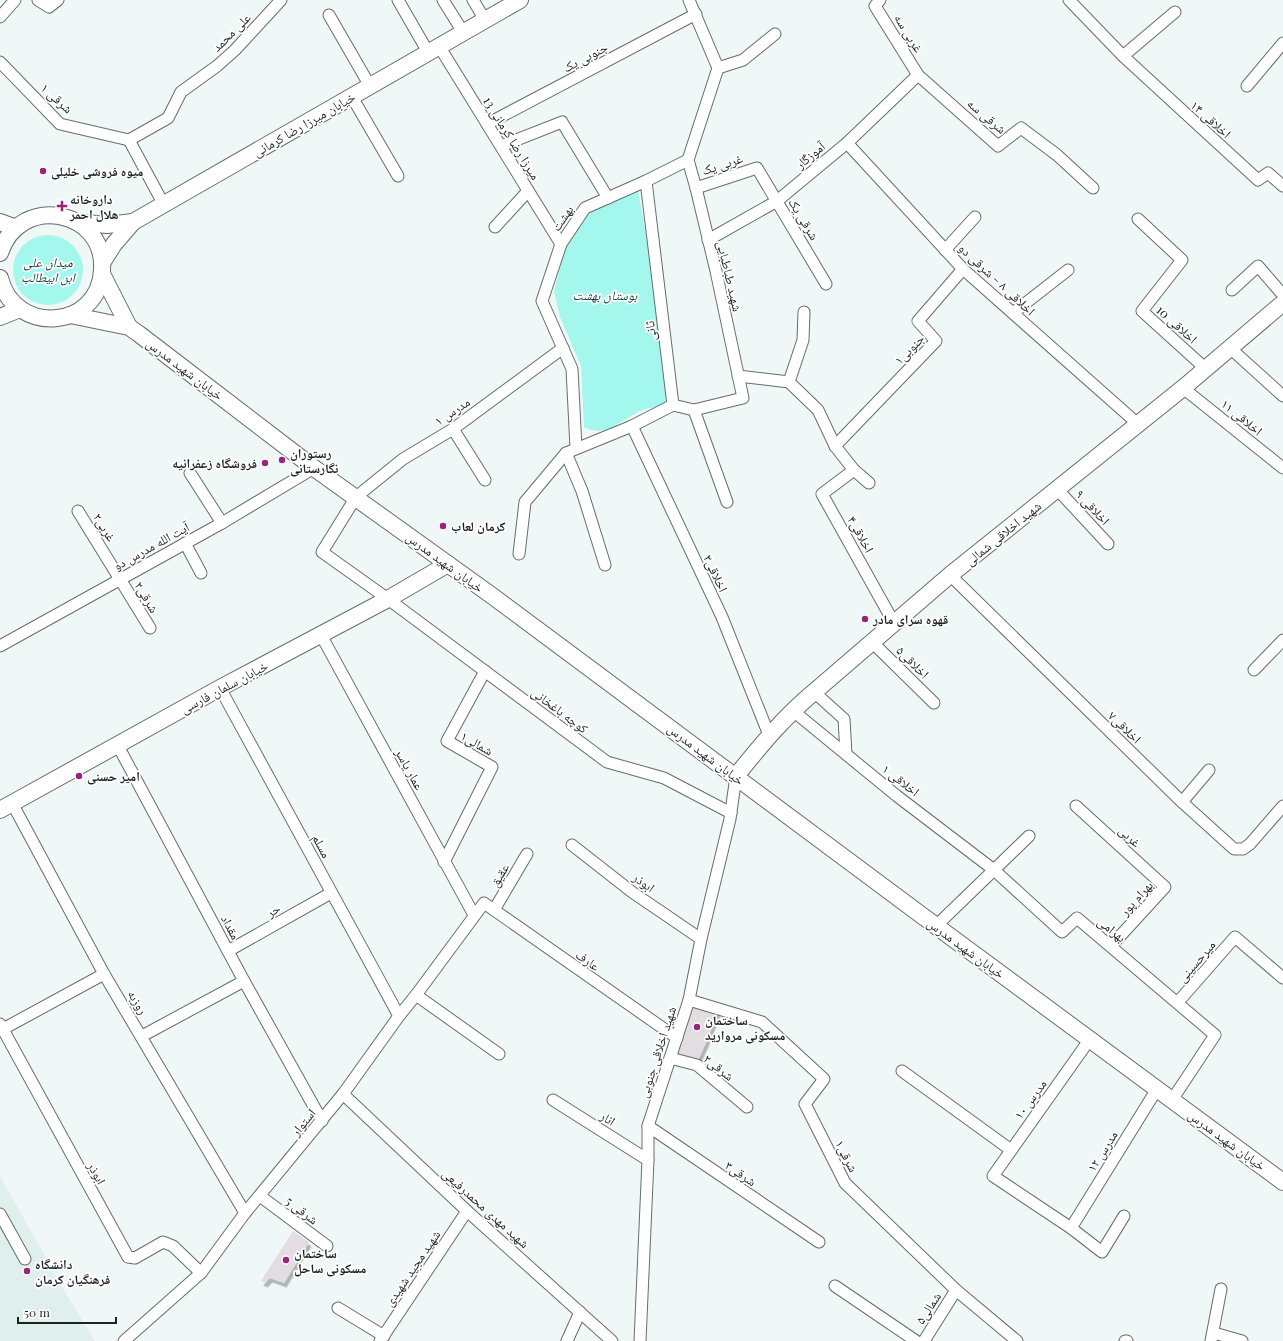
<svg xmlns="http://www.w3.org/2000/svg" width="1283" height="1341" font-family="'Playfair Display','Noto Naskh Arabic',serif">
	<defs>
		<filter id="shadow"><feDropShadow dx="2.5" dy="4.5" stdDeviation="0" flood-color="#0004"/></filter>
	</defs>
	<rect width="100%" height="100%" fill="#f0f8f7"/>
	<path fill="#deefec" d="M0 1176 69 1299 95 1341H0Z"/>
	<g fill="#a3f7ec">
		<path d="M638 190 651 263 668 406C659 407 648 407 640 411 622 419 606 439 584 427L581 366 560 317 554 291 564 253 575 230 586 215 594 209Z"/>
		<circle cx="48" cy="270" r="35"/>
	</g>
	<g fill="#e3dde1" filter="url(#shadow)">
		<path d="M694 1003 719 1009 705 1045 696 1064 674 1054 688 1007Z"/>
		<path d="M293 1231 309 1242 284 1283 270 1278 265 1283 261 1281Z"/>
	</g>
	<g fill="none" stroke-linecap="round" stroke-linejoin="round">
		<g stroke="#666d6c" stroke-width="13">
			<g id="street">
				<path d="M38 0 49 7 58 0"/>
				<path d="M398 0 428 52"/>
				<path d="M443 0 463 32"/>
				<path d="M473 0 485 20"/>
				<path d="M880 0 875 6 918 75 998 146 1021 128 1057 155 1093 188"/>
				<path d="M1069 0 1123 56 1258 180 1268 173 1283 186"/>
				<path d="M329 15 370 86"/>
				<path d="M0 17 15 0"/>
				<path d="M439 46 561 244"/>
				<path d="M1123 56 1175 12"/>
				<path d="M0 62 60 124 129 140"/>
				<path d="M718 68 743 60 775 34"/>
				<path d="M1247 86 1283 43"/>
				<path d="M352 97 398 176"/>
				<path d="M487 124 696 14"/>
				<path d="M129 140 168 118 181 92 217 66 235 50 281 0"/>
				<path d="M129 140 164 205"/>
				<path d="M847 143 963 269 1138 424"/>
				<path d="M501 146 562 122 608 198"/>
				<path d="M688 160 718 68 689 0"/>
				<path d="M646 181 673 405"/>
				<path d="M696 188 757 168 826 284"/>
				<path d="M1138 219 1182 260 1142 311 1206 369"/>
				<path d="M495 227 528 191"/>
				<path d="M708 240 777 201 847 143 918 75"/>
				<path d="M945 250 975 217"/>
				<path d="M1232 290 1258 266 1283 295"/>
				<path d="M804 312 803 340 789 382 818 410 835 446 854 470 869 483"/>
				<path d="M1013 313 1068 270"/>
				<path d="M563 348 453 429 403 459 356 497 322 552 388 599 607 762 664 778 731 813"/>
				<path d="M1230 348 1283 396"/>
				<path d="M738 376 789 382"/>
				<path d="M1183 388 1283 468"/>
				<path d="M694 410 727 502"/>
				<path d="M632 426 722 617 769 735"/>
				<path d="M453 429 485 480"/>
				<path d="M835 446 936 341 918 321 963 269"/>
				<path d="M576 448 572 369 542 301 561 244 585 208 646 181 688 160"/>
				<path d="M566 453 582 491 605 565"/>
				<path d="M854 470 822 494 894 623"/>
				<path d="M190 473 222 523"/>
				<path d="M1057 489 1108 544"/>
				<path d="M78 511 150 628"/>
				<path d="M185 543 201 573"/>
				<path d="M519 554 525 502 566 453 632 426 673 405 694 410 743 398 716 271 696 188 688 160"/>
				<path d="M950 575 1182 802 1234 849H1243L1250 844 1283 806"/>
				<path d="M321 635 474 915"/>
				<path d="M872 642 934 703"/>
				<path d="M0 646 222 523 314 468"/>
				<path d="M1254 670 1283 640"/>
				<path d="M220 688 399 1016"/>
				<path d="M814 692 844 719 846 754"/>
				<path d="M792 710 897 796 994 870 1062 932 1077 918 1215 1035 1172 1100"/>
				<path d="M117 744 244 981 322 1121"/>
				<path d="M1182 802 1209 770"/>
				<path d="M12 803 104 974 245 1213"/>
				<path d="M1076 806 1165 887 1111 946"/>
				<path d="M572 845 632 892 701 939"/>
				<path d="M444 862 492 767 447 741 485 671"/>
				<path d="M494 910 527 854"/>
				<path d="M936 926 1029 836"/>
				<path d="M228 951 331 893"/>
				<path d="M416 995 499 1054"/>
				<path d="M689 1000 762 1022 824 1079 805 1104 845 1183 956 1290 1017 1341"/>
				<path d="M1178 1002 1235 937 1283 978"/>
				<path d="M0 1024 128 1257 135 1258 163 1242 173 1246 201 1273"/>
				<path d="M3 1029 104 974"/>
				<path d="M142 1036 244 981"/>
				<path d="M1090 1039 993 1176 1071 1228 1102 1252 1124 1216"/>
				<path d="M670 1058 697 1065 747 1107"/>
				<path d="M902 1071 1011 1150"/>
				<path d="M343 1094 467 1211 612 1341"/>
				<path d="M553 1100 648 1160"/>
				<path d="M648 1126 819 1242"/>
				<path d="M260 1196 327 1246"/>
				<path d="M0 1214 25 1259"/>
				<path d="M1071 1228 1157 1089"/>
				<path d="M835 1286 916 1341"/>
				<path d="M338 1308 384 1336"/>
				<path d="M1214 1333 1242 1341"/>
				<path d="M124 1341 201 1273 245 1213 343 1094 399 1016 416 995 484 903 677 1038"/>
				<path d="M380 1341 467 1211"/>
				<path d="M567 1341 580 1312"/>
				<path d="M640 1341 648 1160V1126L689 1000 701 939 730 819 736 776"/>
				<path d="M924 1341 956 1290"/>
				<path d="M1125 1341H1127"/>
				<path d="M1211 1341 1221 1289"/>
			</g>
		</g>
		<g stroke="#666d6c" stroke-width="18">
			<g id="secondary">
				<path d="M0 222 16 228"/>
				<path d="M76 222 107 225 133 222"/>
				<path d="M0 253C19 193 106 209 102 270 99 330 14 336 0 278"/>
				<path d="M102 263 114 244 133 222 520 0"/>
				<path d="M102 274 129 327"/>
				<path d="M70 315 129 327 139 334 314 468 491 595 936 926 1283 1182"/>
				<path d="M0 317 20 309"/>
				<path d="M736 776C761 745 784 717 814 692L950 575 1183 388 1283 303"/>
				<path d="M0 810 220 688 388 599 448 564"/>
			</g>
		</g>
		<use href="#street" stroke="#fff" stroke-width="11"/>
		<use href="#secondary" stroke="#fff" stroke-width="16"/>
	</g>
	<g fill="#9a237d" stroke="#fff" stroke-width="1.5">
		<circle cx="43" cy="171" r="4"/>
		<path d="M60 200h4v4h4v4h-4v4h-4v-4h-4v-4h4z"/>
		<circle cx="282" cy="460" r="4"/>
		<circle cx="265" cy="463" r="4"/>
		<circle cx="443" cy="526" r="4"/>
		<circle cx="865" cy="619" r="4"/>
		<circle cx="79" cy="776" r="4"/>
		<circle cx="697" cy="1027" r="4"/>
		<circle cx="286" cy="1260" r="4"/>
		<circle cx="27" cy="1271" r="4"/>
	</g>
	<g text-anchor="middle" stroke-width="3.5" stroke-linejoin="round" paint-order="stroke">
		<g font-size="13" fill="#1f2222" stroke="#fff">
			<text transform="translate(231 32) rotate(-45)" y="5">علی محمد</text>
			<text transform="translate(909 33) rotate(58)" y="5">غربی سه</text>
			<text transform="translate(585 57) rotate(-28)" y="5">جنوبی یک</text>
			<text transform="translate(57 98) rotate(42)" y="5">شرقی ۱</text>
			<text transform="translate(987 116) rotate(40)" y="5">شرقی سه</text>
			<text transform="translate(1211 119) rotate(42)" y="5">اخلاقی ۱۴</text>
			<text transform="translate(304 124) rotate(-30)" y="5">خیابان میرزا رضا کرمانی</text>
			<text transform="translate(512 138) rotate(58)" y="5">میرزا رضا کرمانی 13</text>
			<text transform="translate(810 155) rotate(-40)" y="5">آموزگار</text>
			<text transform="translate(722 164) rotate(-18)" y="5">غربی یک</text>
			<text transform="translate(562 218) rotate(-56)" y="5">بهشت</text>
			<text transform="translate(804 219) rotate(59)" y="5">شرقی یک</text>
			<text transform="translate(730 276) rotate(77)" y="5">شهید طباطبایی</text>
			<text transform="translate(997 279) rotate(43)" y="5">اخلاقی ۸ - شرقی دو</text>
			<text transform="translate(1177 324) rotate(42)" y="5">اخلاقی 10</text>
			<text transform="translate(650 331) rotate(-97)" y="5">ثانی</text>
			<text transform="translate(909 349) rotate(-46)" y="5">جنوبی۱</text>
			<text transform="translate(185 369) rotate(37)" y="5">خیابان شهید مدرس</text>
			<text transform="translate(452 411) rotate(-34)" y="5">مدرس ۱</text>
			<text transform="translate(1242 417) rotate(39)" y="5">اخلاقی ۱۱</text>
			<text transform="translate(1093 507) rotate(47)" y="5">اخلاقی ۹</text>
			<text transform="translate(105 527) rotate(58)" y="5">غربی۲</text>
			<text transform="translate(1003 533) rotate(-39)" y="5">شهید اخلاقی شمالی</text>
			<text transform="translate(861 534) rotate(61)" y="5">اخلاقی۴</text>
			<text transform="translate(151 546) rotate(-29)" y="5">آیت الله مدرس دو</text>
			<text transform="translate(445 562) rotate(36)" y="5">خیابان شهید مدرس</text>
			<text transform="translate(716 573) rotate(65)" y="5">اخلاقی۲</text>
			<text transform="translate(147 597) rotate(59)" y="5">شرقی۲</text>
			<text transform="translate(913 662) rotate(45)" y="5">اخلاقی۵</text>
			<text transform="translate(224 687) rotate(-28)" y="5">خیابان سلمان فارسی</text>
			<text transform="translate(560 710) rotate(37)" y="5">کوچه باغخانی</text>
			<text transform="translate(1125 727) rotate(44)" y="5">اخلاقی۷</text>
			<text transform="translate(477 743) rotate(30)" y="5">شمالی۱</text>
			<text transform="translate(706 754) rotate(37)" y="5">خیابان شهید مدرس</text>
			<text transform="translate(410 769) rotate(61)" y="5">عمار یاسر</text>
			<text transform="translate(901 780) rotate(38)" y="5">اخلاقی ۱</text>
			<text transform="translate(1130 836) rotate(43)" y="5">غربی</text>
			<text transform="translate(322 846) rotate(62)" y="5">مسلم</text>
			<text transform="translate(499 875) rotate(-60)" y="5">عقیق</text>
			<text transform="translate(644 882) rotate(36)" y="5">ابوذر</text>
			<text transform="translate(1136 898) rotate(-48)" y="5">بهرام پور</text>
			<text transform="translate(273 910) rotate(-30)" y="5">حر</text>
			<text transform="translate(231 927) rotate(62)" y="5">مقداد</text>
			<text transform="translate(1112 929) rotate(39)" y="5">بهرامی</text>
			<text transform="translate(966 948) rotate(36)" y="5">خیابان شهید مدرس</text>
			<text transform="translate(588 960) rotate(35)" y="5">عارف</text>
			<text transform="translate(1196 961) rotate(-49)" y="5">میرحسینی</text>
			<text transform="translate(138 1002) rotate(59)" y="5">روزبه</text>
			<text transform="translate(657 1052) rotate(-72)" y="5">شهید اخلاقی جنوبی</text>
			<text transform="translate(719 1067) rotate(38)" y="5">شرقی۲</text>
			<text transform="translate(1030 1099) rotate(-54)" y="5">مدرس ۱۰</text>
			<text transform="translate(608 1118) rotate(32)" y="5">انار</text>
			<text transform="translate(303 1122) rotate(-51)" y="5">استوار</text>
			<text transform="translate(1227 1140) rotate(36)" y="5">خیابان شهید مدرس</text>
			<text transform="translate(1102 1151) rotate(-58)" y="5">مدرس ۱۲</text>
			<text transform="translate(847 1156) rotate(63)" y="5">شرقی۱</text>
			<text transform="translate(97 1173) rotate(61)" y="5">ابوذر</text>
			<text transform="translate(741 1173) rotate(34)" y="5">شرقی۳</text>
			<text transform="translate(486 1208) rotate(42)" y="5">شهید مهدی محمدرفیعی</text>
			<text transform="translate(302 1210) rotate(37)" y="5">شرقی 5</text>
			<text transform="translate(412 1268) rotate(-56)" y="5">شهید مجید شهیدی</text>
			<text transform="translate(928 1308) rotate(-57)" y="5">شمالی۵</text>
		</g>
		<g font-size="13" font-weight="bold" fill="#1f2222" stroke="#fff" text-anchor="start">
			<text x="51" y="176">میوه فروشی خلیلی</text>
			<text x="70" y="204">داروخانه<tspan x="70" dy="15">هلال احمر</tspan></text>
			<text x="290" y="458">رستوران<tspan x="290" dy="15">نگارستانی</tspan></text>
			<text x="257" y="468" text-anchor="end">فروشگاه زعفرانیه</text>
			<text x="451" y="531">کرمان لعاب</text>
			<text x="873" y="624">قهوه سرای مادر</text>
			<text x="87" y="781">امیر حسنی</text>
			<text x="705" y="1025">ساختمان<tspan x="705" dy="15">مسکونی مروارید</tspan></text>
			<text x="294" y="1258">ساختمان<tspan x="294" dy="15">مسکونی ساحل</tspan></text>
			<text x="35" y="1269">دانشگاه<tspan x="35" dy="15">فرهنگیان کرمان</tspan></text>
		</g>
		<g font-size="13" font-style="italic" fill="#0e423d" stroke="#fff">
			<text x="48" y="267">میدان علی<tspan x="48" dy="15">ابن ابیطالب</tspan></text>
			<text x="605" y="300">بوستان بهشت</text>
		</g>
	</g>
	<path d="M18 1317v6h98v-6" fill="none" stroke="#1f2222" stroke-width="2"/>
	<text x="24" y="1317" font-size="12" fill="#1f2222" stroke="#ffffff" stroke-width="3" paint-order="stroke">50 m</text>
</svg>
